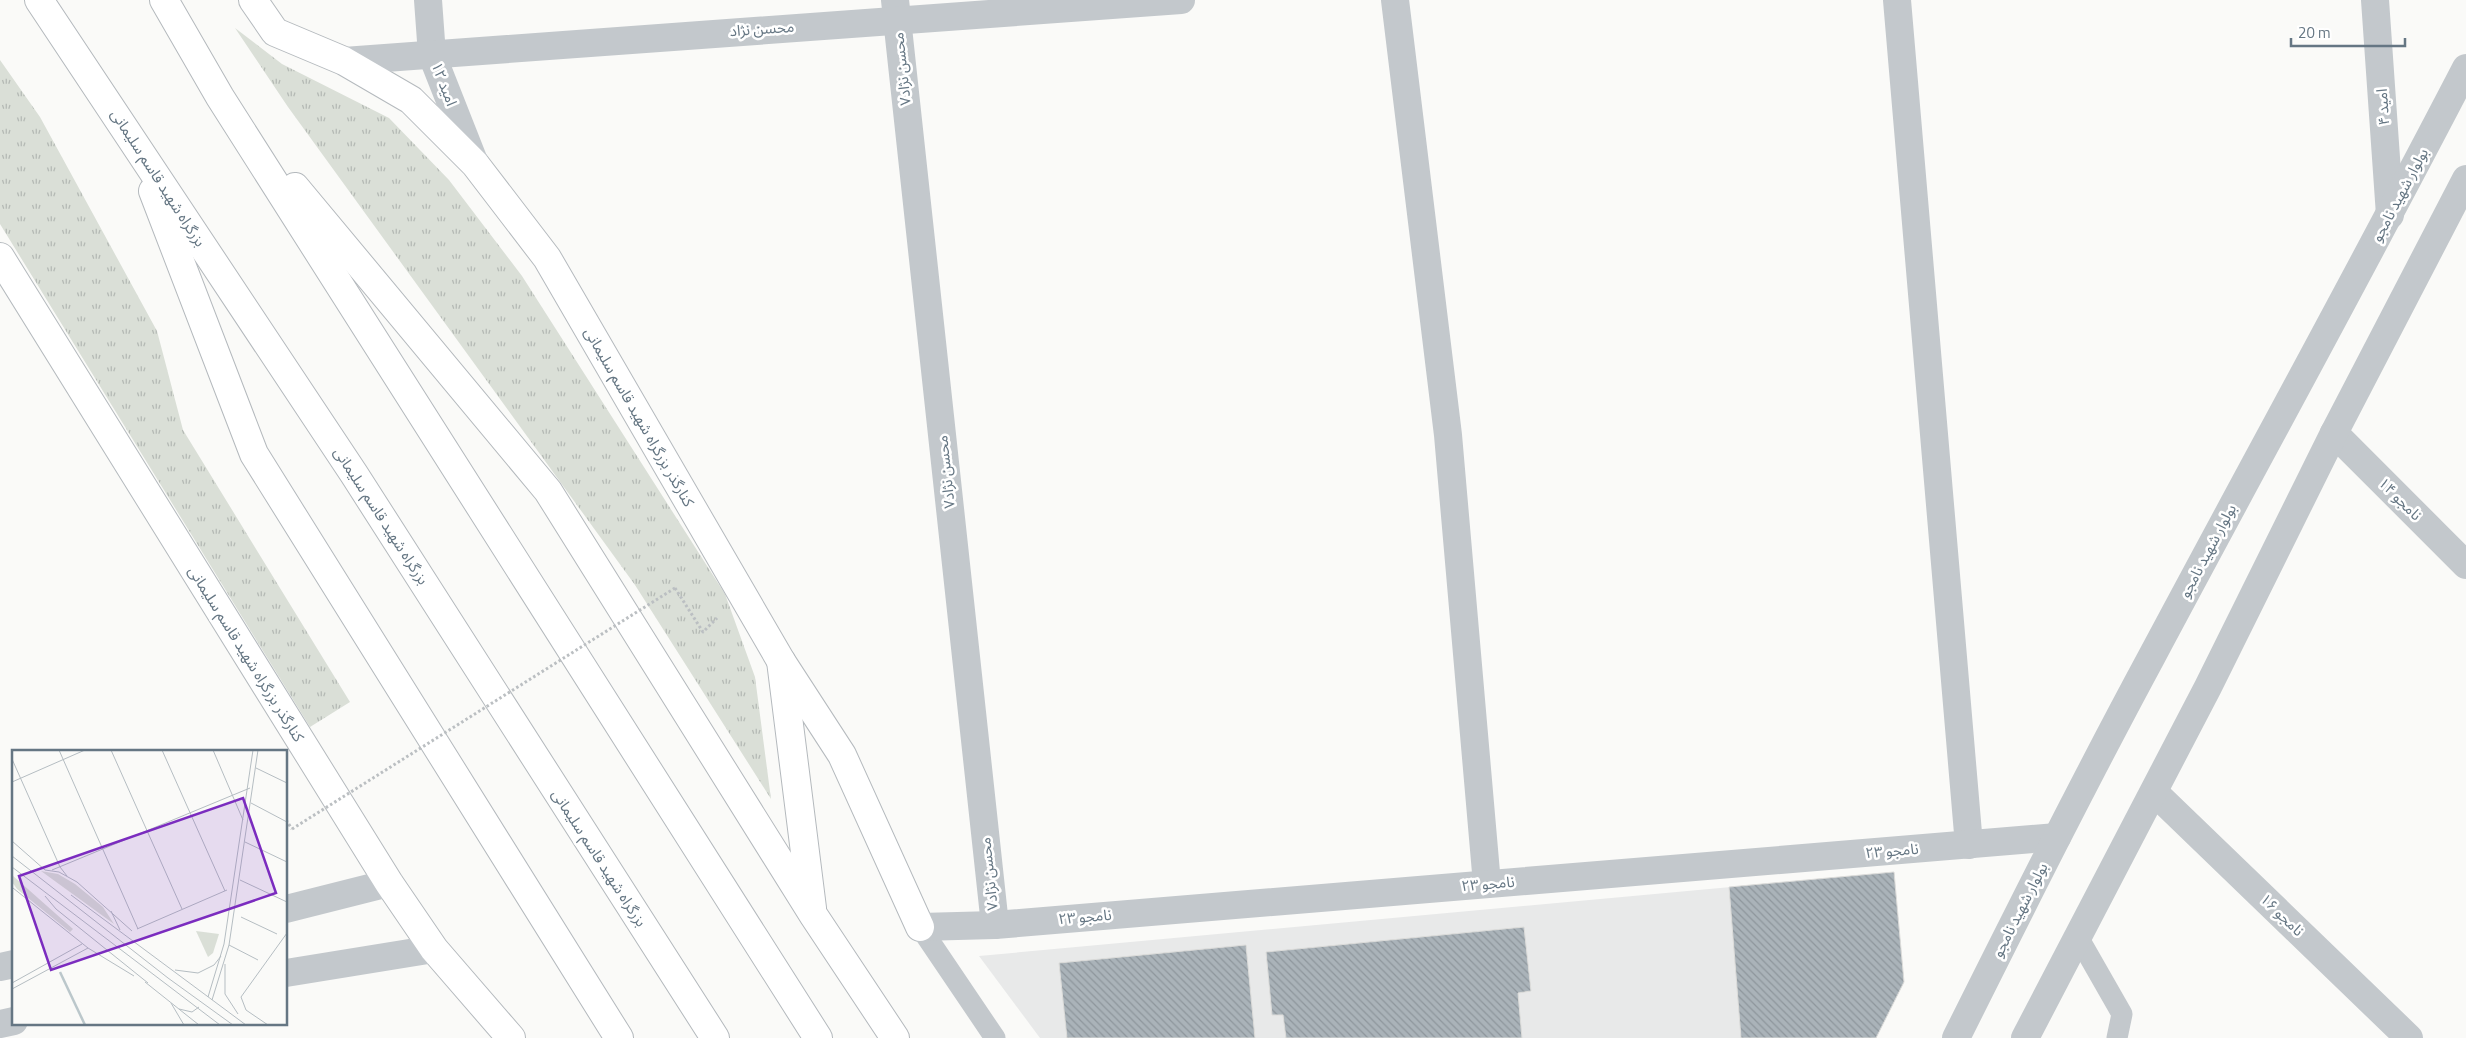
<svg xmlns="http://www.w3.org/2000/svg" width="2466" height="1038" font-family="'Titillium Web','Noto Sans Arabic',sans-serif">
	<defs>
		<pattern id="grass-tufts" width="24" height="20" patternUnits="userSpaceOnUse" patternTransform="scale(1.25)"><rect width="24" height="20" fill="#dadfd7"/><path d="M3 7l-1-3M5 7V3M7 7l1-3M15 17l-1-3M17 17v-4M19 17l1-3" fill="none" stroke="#b4b9b4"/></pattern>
		<pattern id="building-back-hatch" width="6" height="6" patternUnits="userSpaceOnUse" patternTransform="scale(1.25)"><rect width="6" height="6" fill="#aab3b9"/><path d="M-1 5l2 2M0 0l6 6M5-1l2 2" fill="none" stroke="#8e969c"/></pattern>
	</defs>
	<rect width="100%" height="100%" fill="#fafaf8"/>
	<path fill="#e8e9e9" d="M1894 872 1904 982 1876 1038H1040L979 956Z"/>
	<g fill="url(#grass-tufts)">
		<path d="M235 28 282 64 389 118 449 180 522 276 725 594 755 677 771 799 635 585 288 107Z"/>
		<path d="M0 60 40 117 157 331 183 430 350 702 310 727 0 224Z"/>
	</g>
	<g fill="url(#building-back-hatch)" stroke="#dcdcda">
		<path d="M1894 872 1904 982 1876 1038H1741L1729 887Z"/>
		<path d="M1524 927 1531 991 1518 993 1522 1038H1286L1283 1015H1272L1266 952Z"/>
		<path d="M1246 945 1255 1038H1067L1059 963Z"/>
	</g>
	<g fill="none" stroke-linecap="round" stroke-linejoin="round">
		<g stroke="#b5babe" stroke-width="30">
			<g id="primary">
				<path d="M253 0 275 32 344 61 411 100 475 164 547 258 781 661 842 755 920 927"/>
				<path d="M0 257 389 883 434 949 511 1038"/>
			</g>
		</g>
		<g stroke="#b4b9bd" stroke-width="30">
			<g id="trunk">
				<path d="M39 0 354 474 715 1038"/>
				<path d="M164 0 220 97 818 1038"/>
				<path d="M295 187 548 491 814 916 895 1038"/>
				<path d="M153 191 254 454 619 1038"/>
				<path d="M781 661 812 908"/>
			</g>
		</g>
		<g stroke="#bbbfc2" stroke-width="3" stroke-dasharray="2.5 2.5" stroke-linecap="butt">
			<path d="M675 588 703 632 717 618"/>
			<path d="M286 820 292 829"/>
		</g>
		<g stroke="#c3c8cc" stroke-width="21">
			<path d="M920 927 995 1038"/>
			<path d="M2078 937 2122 1014 2117 1038"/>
		</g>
		<g stroke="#c3c8cc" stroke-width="28">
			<path d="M428 0 432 55 475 164"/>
			<path d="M895 0 995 925"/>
			<path d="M1395 0 1448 435 1487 884"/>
			<path d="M1897 0 1969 845"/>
			<path d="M2375 0 2390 215"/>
			<path d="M344 61 1181 0"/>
			<path d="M2334 433 2466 565"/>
			<path d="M2154 792 2409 1038"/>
			<path d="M286 909 389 883"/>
			<path d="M920 927 995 925 2057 837"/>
			<path d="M0 967 14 964"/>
			<path d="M286 973 434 949"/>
			<path d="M0 1024 14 1021"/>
		</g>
		<g stroke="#c3c8cc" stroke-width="28">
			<path d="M1956 1038C2020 910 2084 782 2152 656 2257 459 2364 265 2466 68"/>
			<path d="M2025 1038 2208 687 2334 433 2466 179"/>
		</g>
		<use href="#primary" stroke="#fff" stroke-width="28"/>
		<use href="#trunk" stroke="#fff" stroke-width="28"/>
		<path stroke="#bbbfc2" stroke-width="3" stroke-dasharray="2.5 2.5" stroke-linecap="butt" d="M292 829 675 588"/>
	</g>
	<g text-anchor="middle" stroke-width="5" stroke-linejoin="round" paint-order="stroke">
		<g font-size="15" fill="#657683" stroke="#fff">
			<text transform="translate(762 29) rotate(-4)" y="5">محسن نژاد</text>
			<text transform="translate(902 69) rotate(-96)" y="5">محسن نژاد۷</text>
			<text transform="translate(444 84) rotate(69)" y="5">امید ۱۲</text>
			<text transform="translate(2383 107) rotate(-94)" y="5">امید ۴</text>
			<text transform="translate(158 178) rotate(57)" y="5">بزرگراه شهید قاسم سلیمانی</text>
			<text transform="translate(2400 195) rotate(-62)" y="5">بولوار شهید نامجو</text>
			<text transform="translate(639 417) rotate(60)" y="5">کنارگذر بزرگراه شهید قاسم سلیمانی</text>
			<text transform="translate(946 472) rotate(-96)" y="5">محسن نژاد۷</text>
			<text transform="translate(2400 499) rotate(45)" y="5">نامجو ۱۴</text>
			<text transform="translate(381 516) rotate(57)" y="5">بزرگراه شهید قاسم سلیمانی</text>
			<text transform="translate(2208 551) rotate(-62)" y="5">بولوار شهید نامجو</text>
			<text transform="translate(246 654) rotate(58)" y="5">کنارگذر بزرگراه شهید قاسم سلیمانی</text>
			<text transform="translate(1892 851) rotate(-5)" y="5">نامجو ۲۳</text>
			<text transform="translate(599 858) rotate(57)" y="5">بزرگراه شهید قاسم سلیمانی</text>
			<text transform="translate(989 874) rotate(-96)" y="5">محسن نژاد۷</text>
			<text transform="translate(1488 884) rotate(-5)" y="5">نامجو ۲۳</text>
			<text transform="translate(2020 910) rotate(-63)" y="5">بولوار شهید نامجو</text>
			<text transform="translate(2282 915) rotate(44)" y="5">نامجو ۱۶</text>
			<text transform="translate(1085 917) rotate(-5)" y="5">نامجو ۲۳</text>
		</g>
	</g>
	<g transform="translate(12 750)">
		<rect width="275" height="275" fill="#fafaf8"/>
		<path d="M29 121 46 124 63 134 91 157 102 174ZM0 125 61 179 58 182 5 139 0 132Z" fill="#dadfd7"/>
		<path d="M184 181 207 184 201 203 196 207Z" fill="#dadfd7"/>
		<path fill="none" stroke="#bbc7cb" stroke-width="2.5" d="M48 222 73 275"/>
		<path fill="none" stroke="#b5bdc2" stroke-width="1" d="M47 0 126 179M99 0 170 159M150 0 213 141M201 0 231 70M0 9 48 117 55 126M244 18 275 33M0 32 73 0M239 53 275 72M0 91 33 120 47 122 65 132 120 181M233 92 275 112M0 106 156 228 221 275M0 117 208 275M40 120 238 38M228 130 275 152M1 138 76 198 122 226M59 145 234 275M33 146 44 159 136 233M99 161 108 180M229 167 265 184M125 179 215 140M217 195 246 210M213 214V244L226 264M163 220 186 223 202 215 209 206M133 232 187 275M0 233 70 194M0 239 76 198M196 247 212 194 241 0M200 250 217 195 246 0M159 253 172 275M167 259 180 262 187 257M256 275 234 260 229 247 275 183"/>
		<path fill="#7b2cbf" fill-opacity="0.15" stroke="#7b2cbf" stroke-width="2.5" d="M231 48 264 143 39 220 7 126Z"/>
		<rect width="275" height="275" fill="none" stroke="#657683" stroke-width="2.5"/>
	</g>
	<path d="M2291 38v8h114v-8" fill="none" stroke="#657683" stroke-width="2.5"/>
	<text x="2298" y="38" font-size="15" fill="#657683" stroke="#ffffff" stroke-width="4" paint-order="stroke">20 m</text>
</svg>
